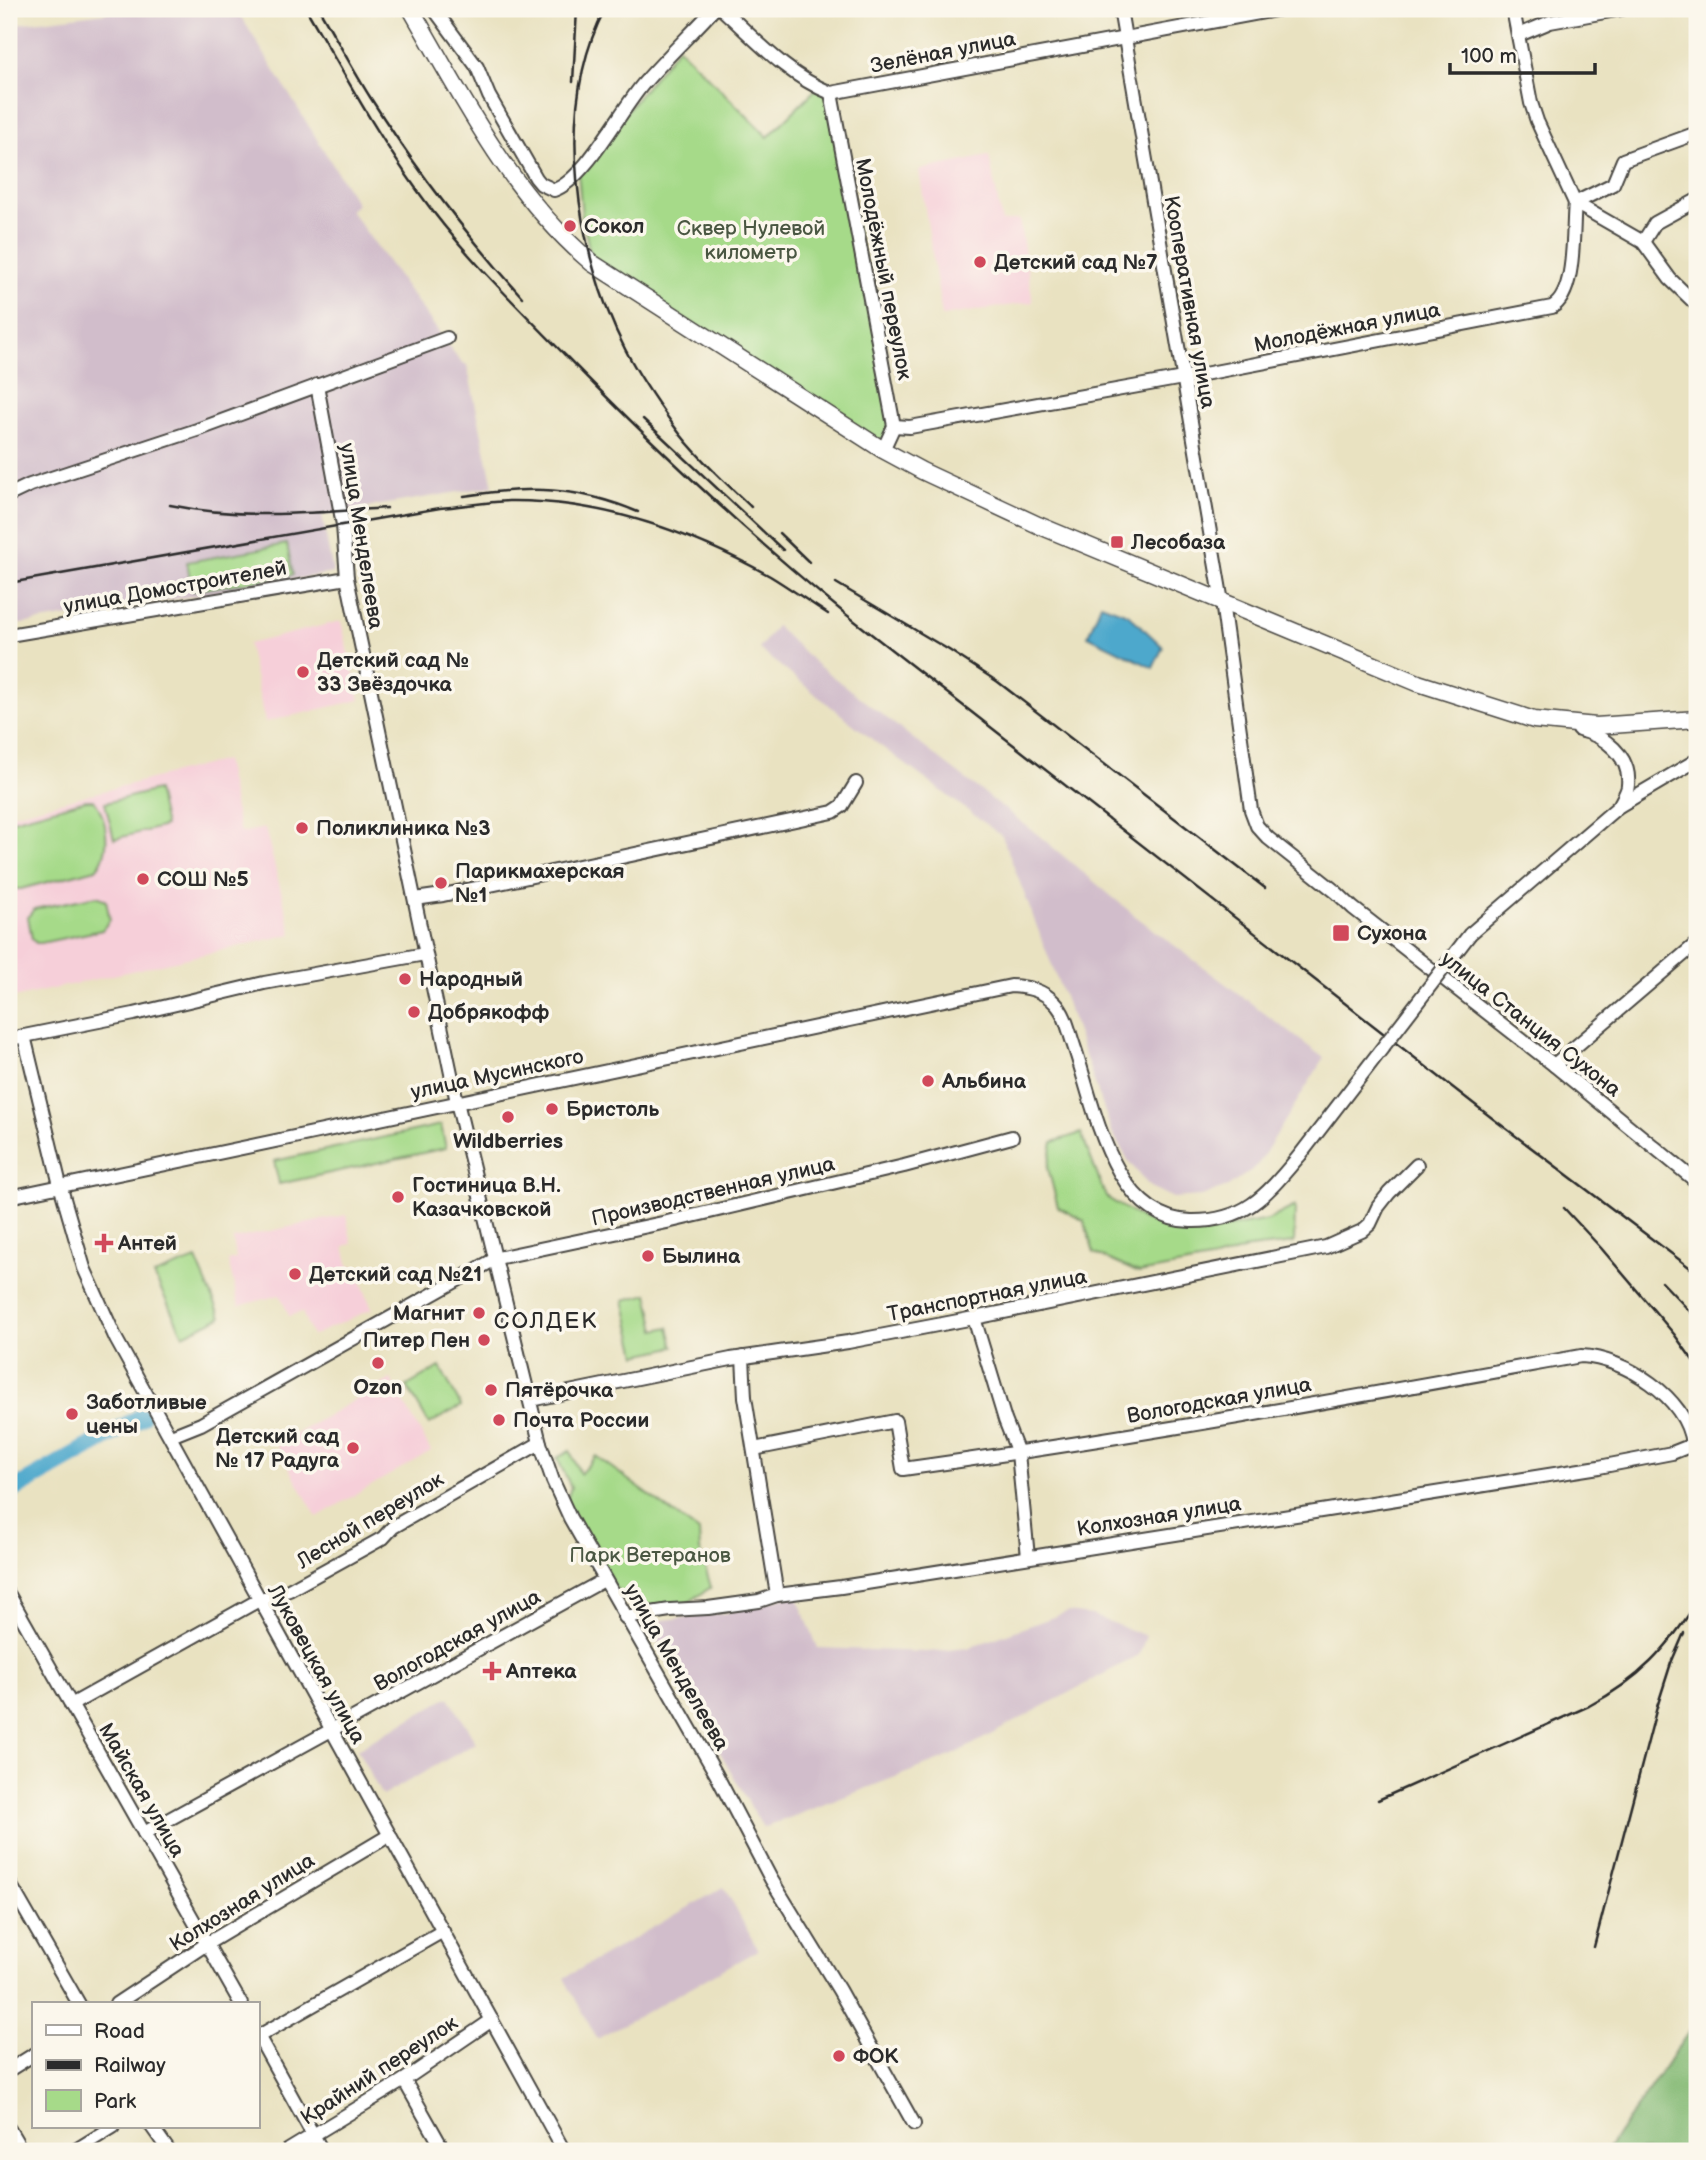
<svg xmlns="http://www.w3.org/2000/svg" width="1706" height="2160" font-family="'Balsamiq Sans',sans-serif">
	<rect width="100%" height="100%" fill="#fbf7ec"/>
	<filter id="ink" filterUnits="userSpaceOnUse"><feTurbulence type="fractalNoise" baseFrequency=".0143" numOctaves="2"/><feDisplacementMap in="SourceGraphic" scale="14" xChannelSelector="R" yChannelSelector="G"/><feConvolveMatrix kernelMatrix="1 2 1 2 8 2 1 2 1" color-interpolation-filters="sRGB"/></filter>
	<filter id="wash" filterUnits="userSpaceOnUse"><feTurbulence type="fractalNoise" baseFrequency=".00686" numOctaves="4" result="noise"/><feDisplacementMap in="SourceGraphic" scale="28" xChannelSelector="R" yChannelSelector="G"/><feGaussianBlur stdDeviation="1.57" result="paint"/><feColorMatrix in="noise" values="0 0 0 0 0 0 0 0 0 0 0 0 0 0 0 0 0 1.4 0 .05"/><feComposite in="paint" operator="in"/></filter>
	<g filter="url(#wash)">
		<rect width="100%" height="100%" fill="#e9e2c1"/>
		<g fill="#f6cfd9">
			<path d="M989 156 1002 222 1019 219 1033 302 942 316 919 170Z"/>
			<path d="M341 621 360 700 265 722 248 644Z"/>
			<path d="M225 760 240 833 265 828 292 934 9 999V815Z"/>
			<path d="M346 1215 352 1244 344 1246 349 1267 355 1266 372 1309 312 1336 302 1312 289 1316 280 1295 239 1306 228 1261 236 1259 233 1239Z"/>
			<path d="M391 1379 431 1451 317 1517 276 1445Z"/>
		</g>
		<g fill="#d1bdcb">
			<path d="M113 9H196L201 14 237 10 357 204 350 210 460 361 467 365 493 486 322 515 333 573 9 626V25L105 13Z"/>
			<path d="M776 626 815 663 1037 834 1134 915 1324 1058 1257 1166 1228 1187 1201 1196 1173 1198 1150 1187 1129 1162 1112 1132 1069 1010 1002 836 878 744 759 649Z"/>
			<path d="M796 1594 818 1648 927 1652 968 1648 1067 1612 1091 1615 1146 1636 1139 1655 953 1755 763 1828 646 1622 726 1613Z"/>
			<path d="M449 1697 476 1743 382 1796 357 1749Z"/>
			<path d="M724 1887 758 1950 597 2039 564 1978Z"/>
		</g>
		<g fill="#a6da89" stroke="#68825a" stroke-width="2">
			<path d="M678 47 768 137 817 88 831 93 894 426 883 450 592 263 582 216 578 172Z"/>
			<path d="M287 544 293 575 192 591 187 562Z"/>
			<path d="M157 790 165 826 114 839 105 803Z"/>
			<path d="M86 800H94C108 819 112 852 96 869L21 889H9V821Z"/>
			<path d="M97 896 106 900 110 920 102 930 41 943H36L32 939 28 917 34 909Z"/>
			<path d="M441 1125 446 1148 279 1184 274 1161Z"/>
			<path d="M1081 1133 1106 1197 1144 1220 1188 1234 1268 1220 1295 1206 1294 1243 1249 1248 1215 1259 1139 1273 1094 1253 1084 1221 1058 1207 1048 1168 1053 1142Z"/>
			<path d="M196 1259 221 1317 183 1335 154 1275Z"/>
			<path d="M648 1294 656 1330 669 1327 674 1347 637 1355 624 1300Z"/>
			<path d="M440 1367 461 1406 429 1424 407 1386Z"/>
			<path d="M570 1451 580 1474 596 1456 699 1532 700 1550 711 1587 679 1609 655 1612 615 1588 566 1502 571 1487 557 1458Z"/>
		</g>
		<path fill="#84ba75" stroke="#587250" stroke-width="2" d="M1697 2020V2151H1606Z"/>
		<path fill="#4ea8cc" stroke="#3c6a7c" stroke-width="2" d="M1101 604 1128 614 1163 647 1153 668 1088 636Z"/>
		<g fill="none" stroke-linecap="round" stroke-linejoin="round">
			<path stroke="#4ea8cc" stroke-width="18" d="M9 1492 141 1417"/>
		</g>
	</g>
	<g filter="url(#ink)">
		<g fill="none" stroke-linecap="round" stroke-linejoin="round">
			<g stroke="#484642" stroke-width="16">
				<g id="minor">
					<path d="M434 9 477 67 489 96 536 178 541 184 554 190C585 180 621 109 644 83 666 58 691 34 714 9"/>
					<path d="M722 9C755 39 788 76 831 93L1281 9"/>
					<path d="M1120 9 1222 602 1251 810 1257 826 1268 838 1336 892 1353 908 1554 1065 1697 1182"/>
					<path d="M1513 9 1531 103 1537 121 1575 203 1643 242 1670 279 1697 305"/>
					<path d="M1519 35 1550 22 1622 9"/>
					<path d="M831 93 894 426 883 450"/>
					<path d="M1643 242 1655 223 1697 200"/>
					<path d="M317 385 343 525 347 578 457 1102 540 1443 553 1481 570 1518 716 1774 771 1879 839 1990 914 2124"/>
					<path d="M894 426 910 427 1183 378 1552 307C1577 293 1572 229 1575 203L1613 184 1623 160 1697 133"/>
					<path d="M9 495 30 485 197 430 447 338"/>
					<path d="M9 635 347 578"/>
					<path d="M1579 730C1604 735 1631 756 1628 785 1628 791 1622 800 1619 806"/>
					<path d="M415 899 443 895 833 812 842 806 856 783"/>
					<path d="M1470 934 1619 806 1697 760"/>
					<path d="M24 1036 60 1185 84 1268 116 1339 564 2151"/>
					<path d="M9 1039 134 1014 264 983 425 954"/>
					<path d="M1554 1065 1697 943"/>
					<path d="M9 1197 1011 986C1028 987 1043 990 1055 1003 1066 1014 1069 1032 1074 1046 1094 1104 1112 1220 1191 1221 1246 1222 1267 1194 1300 1155"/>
					<path d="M974 1318 1005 1420 1018 1453 1028 1557"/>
					<path d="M743 1357 745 1397 777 1595"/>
					<path d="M530 1400 731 1359 848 1342 974 1318 1326 1247 1362 1231 1370 1224 1378 1207 1389 1193 1417 1165"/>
					<path d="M171 1436 201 1424 497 1258 667 1222 904 1166 1012 1137"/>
					<path d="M754 1449 895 1421 903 1469C1129 1438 1355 1397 1581 1356 1624 1358 1687 1397 1692 1444"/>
					<path d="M9 1595 241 2004"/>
					<path d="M625 1617 670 1610 708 1608 759 1601 777 1595 841 1587 1599 1467 1672 1453 1697 1443"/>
					<path d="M71 1705 259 1600 289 1590 383 1538 393 1527 540 1443"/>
					<path d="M144 1833 604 1580"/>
					<path d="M9 1882 79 2004"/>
					<path d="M116 2004 208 1943 390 1835"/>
					<path d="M257 2034 322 2151"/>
					<path d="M257 2037 443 1931"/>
					<path d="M9 2070 33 2055"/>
					<path d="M404 2080 444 2151"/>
					<path d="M152 2127 169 2151"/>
					<path d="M9 2129 22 2151"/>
					<path d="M74 2151 113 2127"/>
					<path d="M287 2151 404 2080 492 2020"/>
				</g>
			</g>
			<g stroke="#484642" stroke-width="19">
				<path id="major" d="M411 9C463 99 511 195 592 263L883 450 922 471 1038 525 1418 683 1534 720 1596 726 1697 719"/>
			</g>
			<use href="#minor" stroke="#fff" stroke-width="12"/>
			<use href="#major" stroke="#fff" stroke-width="16"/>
			<g stroke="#2b2b2b" stroke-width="2.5">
				<path d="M306 9C342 70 376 133 417 190 460 251 514 303 566 356 654 446 745 532 843 612L1492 1118 1697 1273"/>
				<path d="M319 9C336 38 352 68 370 97 415 168 466 234 522 297"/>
				<path d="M605 9C553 108 576 253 625 349 639 376 656 401 674 426 692 452 727 484 751 507"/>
				<path d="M573 82 577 9"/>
				<path d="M643 419 783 550"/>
				<path d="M464 496C529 486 577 486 638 512"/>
				<path d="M170 505C242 520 314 513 387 508"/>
				<path d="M779 533 809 562"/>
				<path d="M9 583 440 508C463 506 486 502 509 501 601 500 691 532 770 576 790 588 809 602 828 614"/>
				<path d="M836 583 949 650 998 682 1265 888"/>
				<path d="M1564 1208 1601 1248 1674 1334 1697 1366"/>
				<path d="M1662 1282 1697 1319"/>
				<path d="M1378 1800 1589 1706C1640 1679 1667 1649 1697 1602"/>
				<path d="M1594 1947 1657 1707 1671 1663 1684 1633"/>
			</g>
			<g stroke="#484642" stroke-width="16" stroke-linecap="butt">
				<path id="minor-bridge" d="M1300 1155 1470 934"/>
			</g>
			<use href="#minor-bridge" stroke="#fff" stroke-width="12"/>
		</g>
	</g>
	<g fill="#d1495b" stroke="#fbf7ec" stroke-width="2.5">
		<circle cx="570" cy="226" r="7"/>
		<circle cx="980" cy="262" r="7"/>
		<rect x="1110" y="535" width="14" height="14" rx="3.5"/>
		<circle cx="303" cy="672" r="7"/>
		<circle cx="302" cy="828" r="7"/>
		<circle cx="143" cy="879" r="7"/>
		<circle cx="441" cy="883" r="7"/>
		<rect x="1332" y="924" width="18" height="18" rx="3.5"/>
		<circle cx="405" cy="979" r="7"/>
		<circle cx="414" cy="1012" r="7"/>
		<circle cx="928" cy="1081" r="7"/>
		<circle cx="552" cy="1109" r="7"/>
		<circle cx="508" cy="1117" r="7"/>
		<circle cx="398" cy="1197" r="7"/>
		<path d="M100.5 1232.5h7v7h7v7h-7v7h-7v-7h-7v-7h7z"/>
		<circle cx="648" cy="1256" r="7"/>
		<circle cx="295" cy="1274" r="7"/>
		<circle cx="479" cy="1313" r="7"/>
		<circle cx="484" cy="1340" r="7"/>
		<circle cx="378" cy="1363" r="7"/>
		<circle cx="491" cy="1390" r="7"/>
		<circle cx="72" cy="1414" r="7"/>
		<circle cx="499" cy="1420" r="7"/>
		<circle cx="353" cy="1448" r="7"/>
		<path d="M488.5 1660.5h7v7h7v7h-7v7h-7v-7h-7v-7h7z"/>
		<circle cx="839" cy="2056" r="7"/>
	</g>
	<g text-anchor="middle" stroke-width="7" stroke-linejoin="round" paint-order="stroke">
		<g font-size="21" fill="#2b2b2b" stroke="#fbf7ec">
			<text transform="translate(943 52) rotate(-11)" y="7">Зелёная улица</text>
			<text transform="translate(884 269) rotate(79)" y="7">Молодёжный переулок</text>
			<text transform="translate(1190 302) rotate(80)" y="7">Кооперативная улица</text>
			<text transform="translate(1347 327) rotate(-11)" y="7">Молодёжная улица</text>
			<text transform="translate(362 536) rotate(81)" y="7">улица Менделеева</text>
			<text transform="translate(175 587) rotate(-10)" y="7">улица Домостроителей</text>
			<text transform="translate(1531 1024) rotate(38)" y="7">улица Станция Сухона</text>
			<text transform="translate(497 1074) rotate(-12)" y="7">улица Мусинского</text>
			<text transform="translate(713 1191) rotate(-13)" y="7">Производственная улица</text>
			<text transform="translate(987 1295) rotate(-11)" y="7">Транспортная улица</text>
			<text transform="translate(1219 1400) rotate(-10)" y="7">Вологодская улица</text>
			<text transform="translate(1159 1516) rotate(-9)" y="7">Колхозная улица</text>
			<text transform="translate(370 1520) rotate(-31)" y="7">Лесной переулок</text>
			<text transform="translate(457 1640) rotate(-29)" y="7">Вологодская улица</text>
			<text transform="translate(317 1664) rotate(61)" y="7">Луковецкая улица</text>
			<text transform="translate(677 1667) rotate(60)" y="7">улица Менделеева</text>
			<text transform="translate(142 1790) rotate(60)" y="7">Майская улица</text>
			<text transform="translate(242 1902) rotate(-32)" y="7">Колхозная улица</text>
			<text transform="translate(379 2070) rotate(-33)" y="7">Крайний переулок</text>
		</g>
		<g font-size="21" font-weight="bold" fill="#2b2b2b" stroke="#fbf7ec" text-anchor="start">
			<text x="584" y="233">Сокол</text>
			<text x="994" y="269">Детский сад №7</text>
			<text x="1131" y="549">Лесобаза</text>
			<text x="317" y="667">Детский сад №<tspan x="317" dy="24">33 Звёздочка</tspan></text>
			<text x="316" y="835">Поликлиника №3</text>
			<text x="455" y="878">Парикмахерская<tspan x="455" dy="24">№1</tspan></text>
			<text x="157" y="886">СОШ №5</text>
			<text x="1357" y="940">Сухона</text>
			<text x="419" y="986">Народный</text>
			<text x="428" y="1019">Добрякофф</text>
			<text x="942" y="1088">Альбина</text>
			<text x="566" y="1116">Бристоль</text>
			<text x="508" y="1148" text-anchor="middle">Wildberries</text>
			<text x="412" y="1192">Гостиница В.Н.<tspan x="412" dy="24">Казачковской</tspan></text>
			<text x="118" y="1250">Антей</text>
			<text x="662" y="1263">Былина</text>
			<text x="309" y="1281">Детский сад №21</text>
			<text x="465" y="1320" text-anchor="end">Магнит</text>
			<text x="470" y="1347" text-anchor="end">Питер Пен</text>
			<text x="378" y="1394" text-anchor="middle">Ozon</text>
			<text x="505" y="1397">Пятёрочка</text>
			<text x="86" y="1409">Заботливые<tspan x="86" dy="24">цены</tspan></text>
			<text x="513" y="1427">Почта России</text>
			<text x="339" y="1443" text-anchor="end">Детский сад<tspan x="339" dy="24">№ 17 Радуга</tspan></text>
			<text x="506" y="1678">Аптека</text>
			<text x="853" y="2063">ФОК</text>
		</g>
		<g font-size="21" fill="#4a5742" stroke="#fbf7ec">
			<text x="751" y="235">Сквер Нулевой<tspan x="751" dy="24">километр</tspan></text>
			<text x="650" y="1562">Парк Ветеранов</text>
		</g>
		<g font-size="23" letter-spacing="2" fill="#2b2b2b" stroke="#fbf7ec">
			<text x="546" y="1328">СОЛДЕК</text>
		</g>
	</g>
	<rect width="1706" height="2160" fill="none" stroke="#fbf7ec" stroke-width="35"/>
	<rect x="32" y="2002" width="228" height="126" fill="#fbf7ec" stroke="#a8a59f" stroke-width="2"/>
	<rect x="46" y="2025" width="35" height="10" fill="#ffffff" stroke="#a8a59f" stroke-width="2"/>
	<text x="94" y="2038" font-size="21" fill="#2b2b2b">Road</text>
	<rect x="46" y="2060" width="35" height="10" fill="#2b2b2b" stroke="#a8a59f" stroke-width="2"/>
	<text x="94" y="2072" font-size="21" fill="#2b2b2b">Railway</text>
	<rect x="46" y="2090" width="35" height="21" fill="#a6da89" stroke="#a8a59f" stroke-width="2"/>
	<text x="94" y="2108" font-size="21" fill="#2b2b2b">Park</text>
	<path d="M1450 63v10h145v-10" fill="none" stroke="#2b2b2b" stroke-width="3.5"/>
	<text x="1461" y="63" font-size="21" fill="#2b2b2b" stroke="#fbf7ec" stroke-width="5" paint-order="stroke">100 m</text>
</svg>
